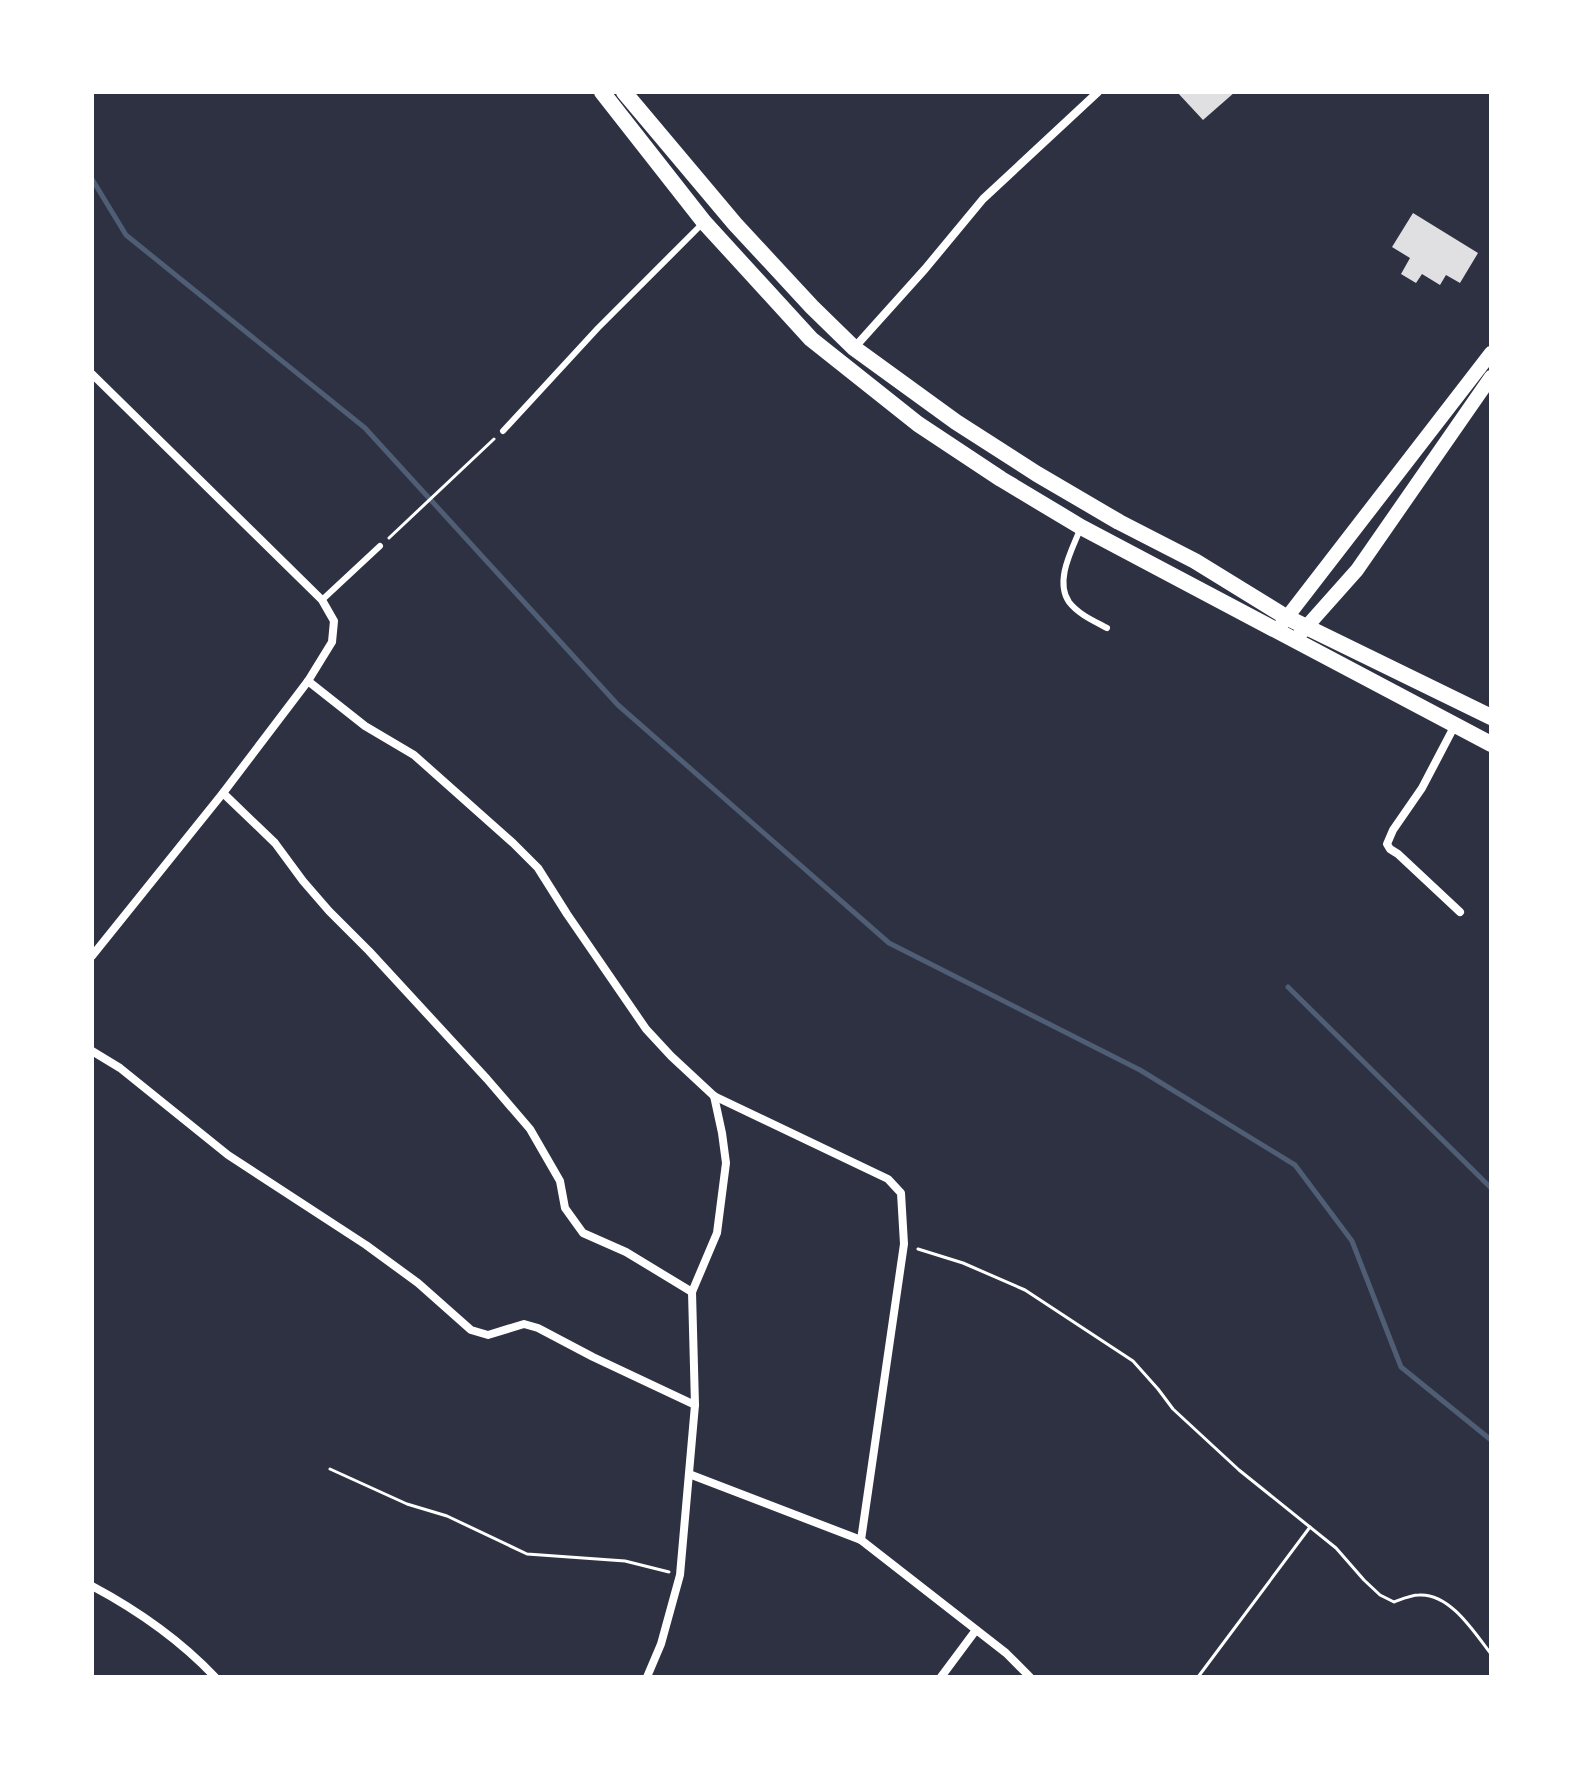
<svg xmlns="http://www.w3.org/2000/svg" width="1583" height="1769" font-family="'Source Serif 4',serif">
	<rect width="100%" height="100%" fill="#2d3142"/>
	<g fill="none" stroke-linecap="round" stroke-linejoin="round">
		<g stroke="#4f5d75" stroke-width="5">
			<path d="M92 179 126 235 365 428 618 705 889 943 1140 1070 1295 1165 1352 1241 1401 1367 1491 1440"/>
			<path d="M1288 987 1491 1188"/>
		</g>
	</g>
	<g fill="#e0e0e3">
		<path d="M1177 92H1235L1203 120Z"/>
		<path d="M1413 213 1478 253 1460 283 1446 275 1440 285 1422 274 1416 283 1401 274 1410 258 1392 247Z"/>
	</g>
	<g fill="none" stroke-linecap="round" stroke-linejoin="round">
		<g stroke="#fff" stroke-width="3">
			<path d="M389 538 494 439"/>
			<path d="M918 1249 963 1263 1025 1290 1133 1361 1158 1389 1173 1409 1239 1470 1336 1548 1364 1580 1380 1595 1394 1602C1402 1599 1411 1595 1419 1595 1450 1593 1474 1632 1491 1654"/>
			<path d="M330 1469 407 1504 447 1516 527 1554 625 1561 669 1572"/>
			<path d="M1198 1677 1310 1527"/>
		</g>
		<g stroke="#fff" stroke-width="6">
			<path d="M503 431 598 328 703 223"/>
			<path d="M1081 527C1073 548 1054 580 1069 602 1078 614 1094 621 1107 628"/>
			<path d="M322 600 380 546"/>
		</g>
		<g stroke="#fff" stroke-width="8">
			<path d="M854 348 925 269 983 199 1098 92"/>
			<path d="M92 374 322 600 334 621 332 642 308 681 223 793 92 956"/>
			<path d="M308 681 365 726 414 755 513 843 538 868 567 914 646 1029 671 1056 714 1096 888 1179 901 1193 904 1244 861 1540"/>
			<path d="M1455 725 1422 788 1393 830 1387 844 1390 849 1398 854 1460 912"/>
			<path d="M223 793 275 843 303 881 329 911 369 951 487 1079 530 1129 560 1181 565 1208 583 1233 626 1252 692 1292"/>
			<path d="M92 1051 120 1068 228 1155 366 1245 418 1283 471 1330 488 1335 524 1324 538 1328 593 1357 695 1405"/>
			<path d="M689 1474 861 1540 1006 1653 1030 1677"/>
			<path d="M92 1586C137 1610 180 1640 215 1677"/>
			<path d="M647 1677 661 1644 680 1575 695 1405 692 1292 717 1233 726 1163 722 1133 714 1096"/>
			<path d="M941 1677 976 1630"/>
		</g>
		<g stroke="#fff" stroke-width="14">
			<path d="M1281 625 1491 353"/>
			<path d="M1300 634 1357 570 1491 377"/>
		</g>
		<g stroke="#fff" stroke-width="16">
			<path d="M602 92 704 222 811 339 918 424 1001 479 1081 527 1491 744"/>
			<path d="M624 92 735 224 812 307 854 348 956 422 1037 474 1119 522 1195 561 1286 617 1491 717"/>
		</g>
	</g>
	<rect width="1583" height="1769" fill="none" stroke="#ffffff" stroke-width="188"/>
</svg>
